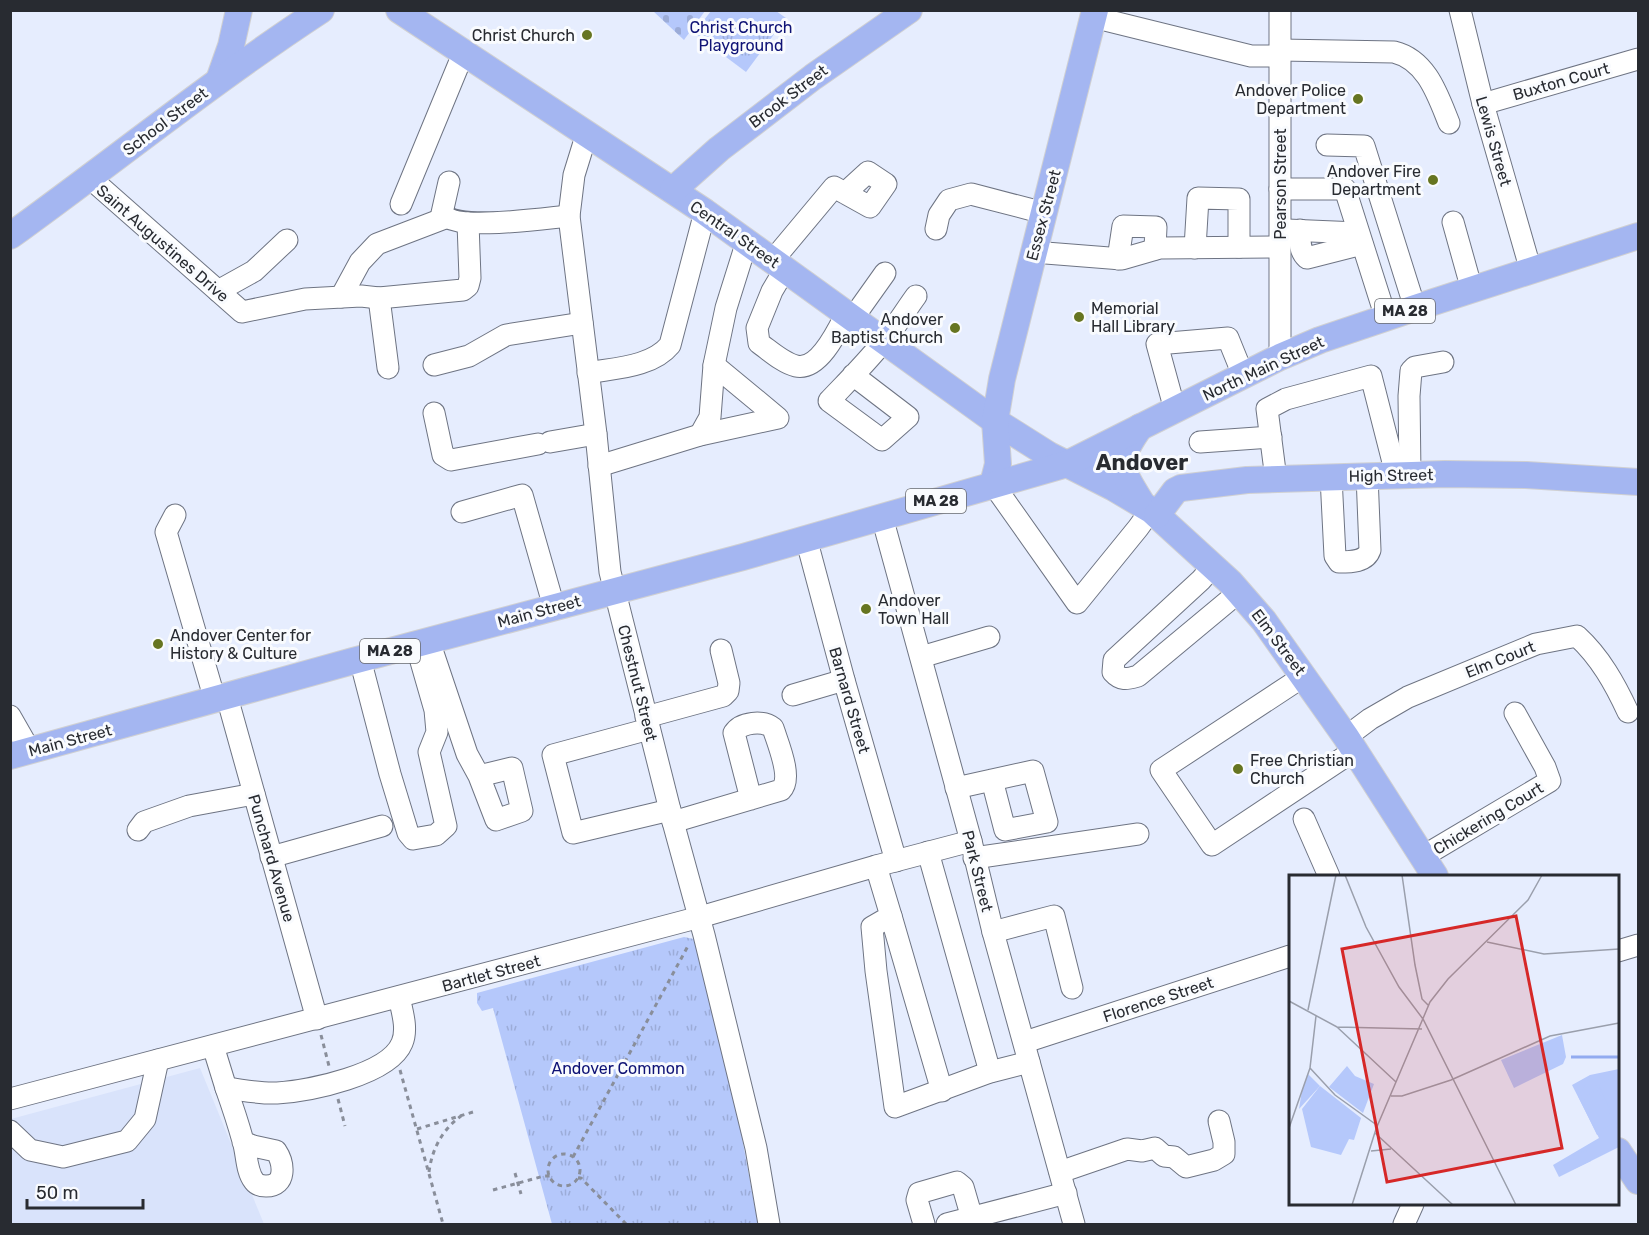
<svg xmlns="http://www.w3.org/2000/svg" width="1649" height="1235" font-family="Rubik,sans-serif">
	<defs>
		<pattern id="grass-tufts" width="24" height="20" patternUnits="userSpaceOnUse" patternTransform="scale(1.5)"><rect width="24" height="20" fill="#b5c8fb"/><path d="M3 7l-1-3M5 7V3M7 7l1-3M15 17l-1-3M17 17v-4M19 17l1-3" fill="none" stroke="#9cacd8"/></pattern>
		<pattern id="cemetery-stones" width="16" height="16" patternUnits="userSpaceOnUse" patternTransform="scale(1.5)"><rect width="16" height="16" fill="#b5c8fb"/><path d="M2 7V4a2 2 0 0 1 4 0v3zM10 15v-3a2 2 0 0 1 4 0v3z" fill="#9cacd8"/></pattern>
	</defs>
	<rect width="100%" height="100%" fill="#e6edfe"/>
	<path fill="#d9e3fb" d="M200 1068 264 1224H11V1119Z"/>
	<g fill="url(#grass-tufts)">
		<path d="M711 11H776L786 18 746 72 694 33Z"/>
		<path d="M684 937 694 939 738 1116 758 1224H552L493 1008 482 1011 477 1003V993Z"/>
	</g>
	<path fill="url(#cemetery-stones)" d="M653 11H705L684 40Z"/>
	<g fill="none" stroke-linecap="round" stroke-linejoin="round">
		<g stroke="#6e7483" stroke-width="23">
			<g id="minor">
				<path d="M1460 10 1483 104 1531 271"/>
				<path d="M1093 17 1251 56H1280"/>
				<path d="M1280 50 1394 52C1427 60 1438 96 1449 123"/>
				<path d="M1483 104 1638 59"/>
				<path d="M587 133 574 175 569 216 596 434 610 572 673 822 704 935 756 1148 769 1224"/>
				<path d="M1327 145 1364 146 1415 308"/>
				<path d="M90 178 242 312 305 299 361 296 379 298 463 290 468 286 470 278 468 223"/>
				<path d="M449 182 442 213C454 232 546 218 569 216"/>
				<path d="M1280 189H1345L1386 318"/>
				<path d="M401 204 463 54"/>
				<path d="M1453 222 1472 290"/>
				<path d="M936 229 939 215 949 200 971 194 1044 213"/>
				<path d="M1287 230 1358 233"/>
				<path d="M1300 230C1300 240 1299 251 1307 258L1362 244"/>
				<path d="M1195 248 1198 198 1239 199V247"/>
				<path d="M1033 252 1122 259 1160 248 1280 247"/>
				<path d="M1118 259 1123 226 1156 227 1155 249"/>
				<path d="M773 260 834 187 870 207 886 184 868 172 845 193"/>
				<path d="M785 269 772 291 757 328 759 343C769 350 783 363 796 366 819 371 838 330 846 314"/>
				<path d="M218 291 254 271 287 240"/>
				<path d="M341 297 360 262 377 244 445 218"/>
				<path d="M379 298 388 368"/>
				<path d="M853 318 885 273"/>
				<path d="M1280 357V10"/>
				<path d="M434 365 469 356 506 335 582 323"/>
				<path d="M588 373C615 368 652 367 670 345L705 212"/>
				<path d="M853 375 908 417 882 440 829 401C847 382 866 363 883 342 895 328 905 311 916 296"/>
				<path d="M1175 410 1157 344 1228 338 1243 375"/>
				<path d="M434 413 443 455 451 460 538 444"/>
				<path d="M700 435 710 417 714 365 726 308 747 241"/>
				<path d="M550 442 596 434"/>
				<path d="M1200 442 1271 437"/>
				<path d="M599 466 700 435 778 418 714 365"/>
				<path d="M1410 474 1409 396 1411 371 1415 367 1443 362"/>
				<path d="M1331 477 1335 556 1339 562C1351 562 1366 562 1370 550L1367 475"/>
				<path d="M1276 479 1267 409 1286 399 1371 376 1396 474"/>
				<path d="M993 484 1077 603 1138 528 1151 510"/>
				<path d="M462 512 522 495 554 607"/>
				<path d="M175 515 166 532 215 700"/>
				<path d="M882 517 971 841 993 932 1074 1224"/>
				<path d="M806 538 844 680 896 861"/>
				<path d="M1213 566 1201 580 1114 660 1113 672C1121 681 1127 679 1138 676L1239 592"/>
				<path d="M432 650 467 754 479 776 496 820 522 811 512 768 479 776"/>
				<path d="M921 657 989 637"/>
				<path d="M360 659 390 774 408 833 413 839 436 835 446 826 429 752 437 732 435 710 416 644"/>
				<path d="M1304 676 1161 770 1212 845 1355 750"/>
				<path d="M793 695 844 680"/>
				<path d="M227 697 317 1019"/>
				<path d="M10 716 30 751"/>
				<path d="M646 717 723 696 728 691 729 683 721 650"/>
				<path d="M649 729 553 755 573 833 670 810"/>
				<path d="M1346 737 1370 719 1408 697 1536 644 1577 636C1600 657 1615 684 1628 712"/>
				<path d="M956 788 1033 771 1047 822 1005 830 992 780"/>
				<path d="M1304 819 1329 876"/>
				<path d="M673 822 781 790C793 778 778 744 773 728 763 720 741 722 734 733L751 799"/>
				<path d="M138 830 144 822 189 806 254 794"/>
				<path d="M928 852 990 1072"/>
				<path d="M271 857 382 826"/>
				<path d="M1422 857 1550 781 1545 767 1515 713"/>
				<path d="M974 858 1138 834"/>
				<path d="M876 866 891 916 872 927 876 971 895 1107 990 1072 1029 1062"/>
				<path d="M891 916 942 1091"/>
				<path d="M993 932 1054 916 1072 988"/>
				<path d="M1618 951 1638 945"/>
				<path d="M1025 1042 1290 956"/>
				<path d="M213 1046 226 1088C243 1090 260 1094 277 1093 309 1091 389 1075 402 1043 408 1029 402 1011 399 997"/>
				<path d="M226 1088C232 1105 238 1123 243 1141 247 1153 246 1171 254 1181 257 1185 261 1186 266 1186 287 1186 284 1163 276 1151L253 1146 243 1142"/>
				<path d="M10 1099 700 917 876 866 971 841"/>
				<path d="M10 1131 30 1150 63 1157 127 1141 145 1119 158 1060"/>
				<path d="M1060 1172 1127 1149 1142 1151 1155 1148 1164 1156 1174 1157 1186 1167 1214 1160 1224 1154V1142L1219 1121"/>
				<path d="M924 1224 917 1200 919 1193 957 1182 963 1187 972 1218"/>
				<path d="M947 1224 1066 1193"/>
				<path d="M1404 1224 1413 1204"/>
			</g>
		</g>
		<g stroke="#d0d0d2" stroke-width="28">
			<g id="major">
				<path d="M399 10 705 212 995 421 1049 455 1114 488 1151 510 1230 582 1264 621 1346 737 1435 876"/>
				<path d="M219 80 231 46 239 10"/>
				<path d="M673 190 719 149 813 77 909 10"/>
				<path d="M10 236C114 161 214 80 321 10"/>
				<path d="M1140 427C1115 462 1120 468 1141 502"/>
				<path d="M993 484 998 464 995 421 1002 379 1095 10"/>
				<path d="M1157 515 1175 491 1181 488 1247 480 1445 474 1526 475 1638 482"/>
				<path d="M10 756 353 661 743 557 1067 464 1280 357 1320 340 1415 308 1638 236"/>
				<path d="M1618 1151 1638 1181"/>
			</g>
		</g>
		<g stroke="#898e9a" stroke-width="3" stroke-dasharray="4.5 4.5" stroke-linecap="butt">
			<path d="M321 1035 329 1066"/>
			<path d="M400 1070 443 1224"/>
			<path d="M338 1099 345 1126"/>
			<path d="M417 1129 473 1112"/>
			<circle cx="564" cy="1170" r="16"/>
			<path d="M573 1157 688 946"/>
			<path d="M429 1172C432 1149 442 1130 461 1116"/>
			<path d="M515 1173 521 1194"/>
			<path d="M578 1178H581L626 1224"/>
			<path d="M493 1190 544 1176H550"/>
		</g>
		<use href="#minor" stroke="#fff" stroke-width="21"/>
		<use href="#major" stroke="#a4b6f1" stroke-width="26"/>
	</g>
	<g fill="#667521" stroke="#f9fbfe" stroke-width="2">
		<circle cx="587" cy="35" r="6"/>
		<circle cx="1358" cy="99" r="6"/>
		<circle cx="1433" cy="180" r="6"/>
		<circle cx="1079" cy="317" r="6"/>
		<circle cx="955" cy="328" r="6"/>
		<circle cx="866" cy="609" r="6"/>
		<circle cx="158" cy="644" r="6"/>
		<circle cx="1238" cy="769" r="6"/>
	</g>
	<g text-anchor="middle" stroke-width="6" stroke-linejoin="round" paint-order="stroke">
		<g fill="#f9fbfe" stroke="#67696e" stroke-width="1.5">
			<rect x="1375" y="299" width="60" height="24" rx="4.5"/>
			<rect x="906" y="489" width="60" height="24" rx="4.5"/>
			<rect x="360" y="639" width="60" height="24" rx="4.5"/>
		</g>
		<g font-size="15" font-weight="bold" fill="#282b31">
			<text x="1405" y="316">MA 28</text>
			<text x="936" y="506">MA 28</text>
			<text x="390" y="656">MA 28</text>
		</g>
		<g font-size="16" fill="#0f1376" stroke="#f9fbfe">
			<text x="741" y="33">Christ Church<tspan x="741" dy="18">Playground</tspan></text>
			<text x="618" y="1074">Andover Common</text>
		</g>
		<g font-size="16" fill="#282b31" stroke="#f9fbfe" text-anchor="end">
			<text x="575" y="41">Christ Church</text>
			<text x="1346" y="96">Andover Police<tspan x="1346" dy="18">Department</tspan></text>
			<text x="1421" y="177">Andover Fire<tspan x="1421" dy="18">Department</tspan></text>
			<text x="1091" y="314" text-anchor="start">Memorial<tspan x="1091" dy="18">Hall Library</tspan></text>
			<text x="943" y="325">Andover<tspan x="943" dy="18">Baptist Church</tspan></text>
			<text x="878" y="606" text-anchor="start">Andover<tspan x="878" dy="18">Town Hall</tspan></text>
			<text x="170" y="641" text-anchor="start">Andover Center for<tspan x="170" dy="18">History &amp; Culture</tspan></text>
			<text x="1250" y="766" text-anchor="start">Free Christian<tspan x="1250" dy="18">Church</tspan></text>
		</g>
		<g font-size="16" fill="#282b31" stroke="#f9fbfe">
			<text transform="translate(1561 81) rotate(-16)" y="6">Buxton Court</text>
			<text transform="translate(788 96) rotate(-37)" y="6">Brook Street</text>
			<text transform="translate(165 121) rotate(-37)" y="6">School Street</text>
			<text transform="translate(1494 141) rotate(74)" y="6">Lewis Street</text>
			<text transform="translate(1280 184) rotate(-90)" y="6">Pearson Street</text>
			<text transform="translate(1043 215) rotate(-75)" y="6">Essex Street</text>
			<text transform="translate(735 234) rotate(35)" y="6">Central Street</text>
			<text transform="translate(163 243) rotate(41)" y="6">Saint Augustines Drive</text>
			<text transform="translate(1263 368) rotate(-25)" y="6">North Main Street</text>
			<text transform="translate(1391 475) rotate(-1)" y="6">High Street</text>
			<text transform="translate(539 611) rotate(-15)" y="6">Main Street</text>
			<text transform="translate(1279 642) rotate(53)" y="6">Elm Street</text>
			<text transform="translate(1500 659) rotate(-22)" y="6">Elm Court</text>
			<text transform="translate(638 683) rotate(76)" y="6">Chestnut Street</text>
			<text transform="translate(850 700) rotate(74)" y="6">Barnard Street</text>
			<text transform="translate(70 740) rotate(-15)" y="6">Main Street</text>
			<text transform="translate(1488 818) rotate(-31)" y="6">Chickering Court</text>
			<text transform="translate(272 858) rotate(74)" y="6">Punchard Avenue</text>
			<text transform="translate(978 871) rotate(76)" y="6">Park Street</text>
			<text transform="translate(491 973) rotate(-15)" y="6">Bartlet Street</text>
			<text transform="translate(1158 999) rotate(-18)" y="6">Florence Street</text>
		</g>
		<g font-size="22" font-weight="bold" fill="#282b31" stroke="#f9fbfe">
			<text x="1142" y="470">Andover</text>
		</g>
	</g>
	<g transform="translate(1289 875)">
		<rect width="330" height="330" fill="#e6edfe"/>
		<path d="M273 160 277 182 274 189 225 213 212 185ZM330 194V272L270 302 264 290 310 263 283 210 301 200ZM19 199 31 211 10 234 13 215Z" fill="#b5c8fb"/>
		<path d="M58 191 66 201 85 209 74 238 40 212ZM31 211 72 243 65 265 60 264 52 280 22 272 13 234Z" fill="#b5c8fb"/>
		<path d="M330 199V230L320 228 313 217 328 247 327 254 321 260H308L289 221 297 209H305L313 215 310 209ZM297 210H306L311 215 327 247 322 259H313L307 254 292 222ZM309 215 325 248 311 255 294 222ZM297 275 302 286 283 295 277 284Z" fill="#b5c8fb" fill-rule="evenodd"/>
		<path fill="none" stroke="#92abf0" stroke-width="3" d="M282 182H330"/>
		<path fill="none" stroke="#9a9fac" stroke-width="1.5" d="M56 0 77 52 110 112 134 144 227 330M113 0 126 90 133 124 139 130M198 67 255 79 330 74M0 126 48 152 133 154M19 135 47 0M27 141 21 193 46 220 89 251M48 152 107 207M102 221H113L162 205 261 161 330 148M0 253 21 193M86 258 164 330M82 276 102 274M63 330 87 254 141 127 159 104 239 25 253 0"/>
		<path fill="#d62828" fill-opacity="0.15" stroke="#d62828" stroke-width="3" d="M227 41 273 273 98 307 53 74Z"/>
		<rect width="330" height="330" fill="none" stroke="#282b31" stroke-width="3"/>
	</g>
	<rect width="1649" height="1235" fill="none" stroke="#282b31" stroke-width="24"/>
	<path d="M27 1199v9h116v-9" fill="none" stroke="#282b31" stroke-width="3"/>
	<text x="36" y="1199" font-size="18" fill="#282b31" stroke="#f9fbfe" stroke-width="4.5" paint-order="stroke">50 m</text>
</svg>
